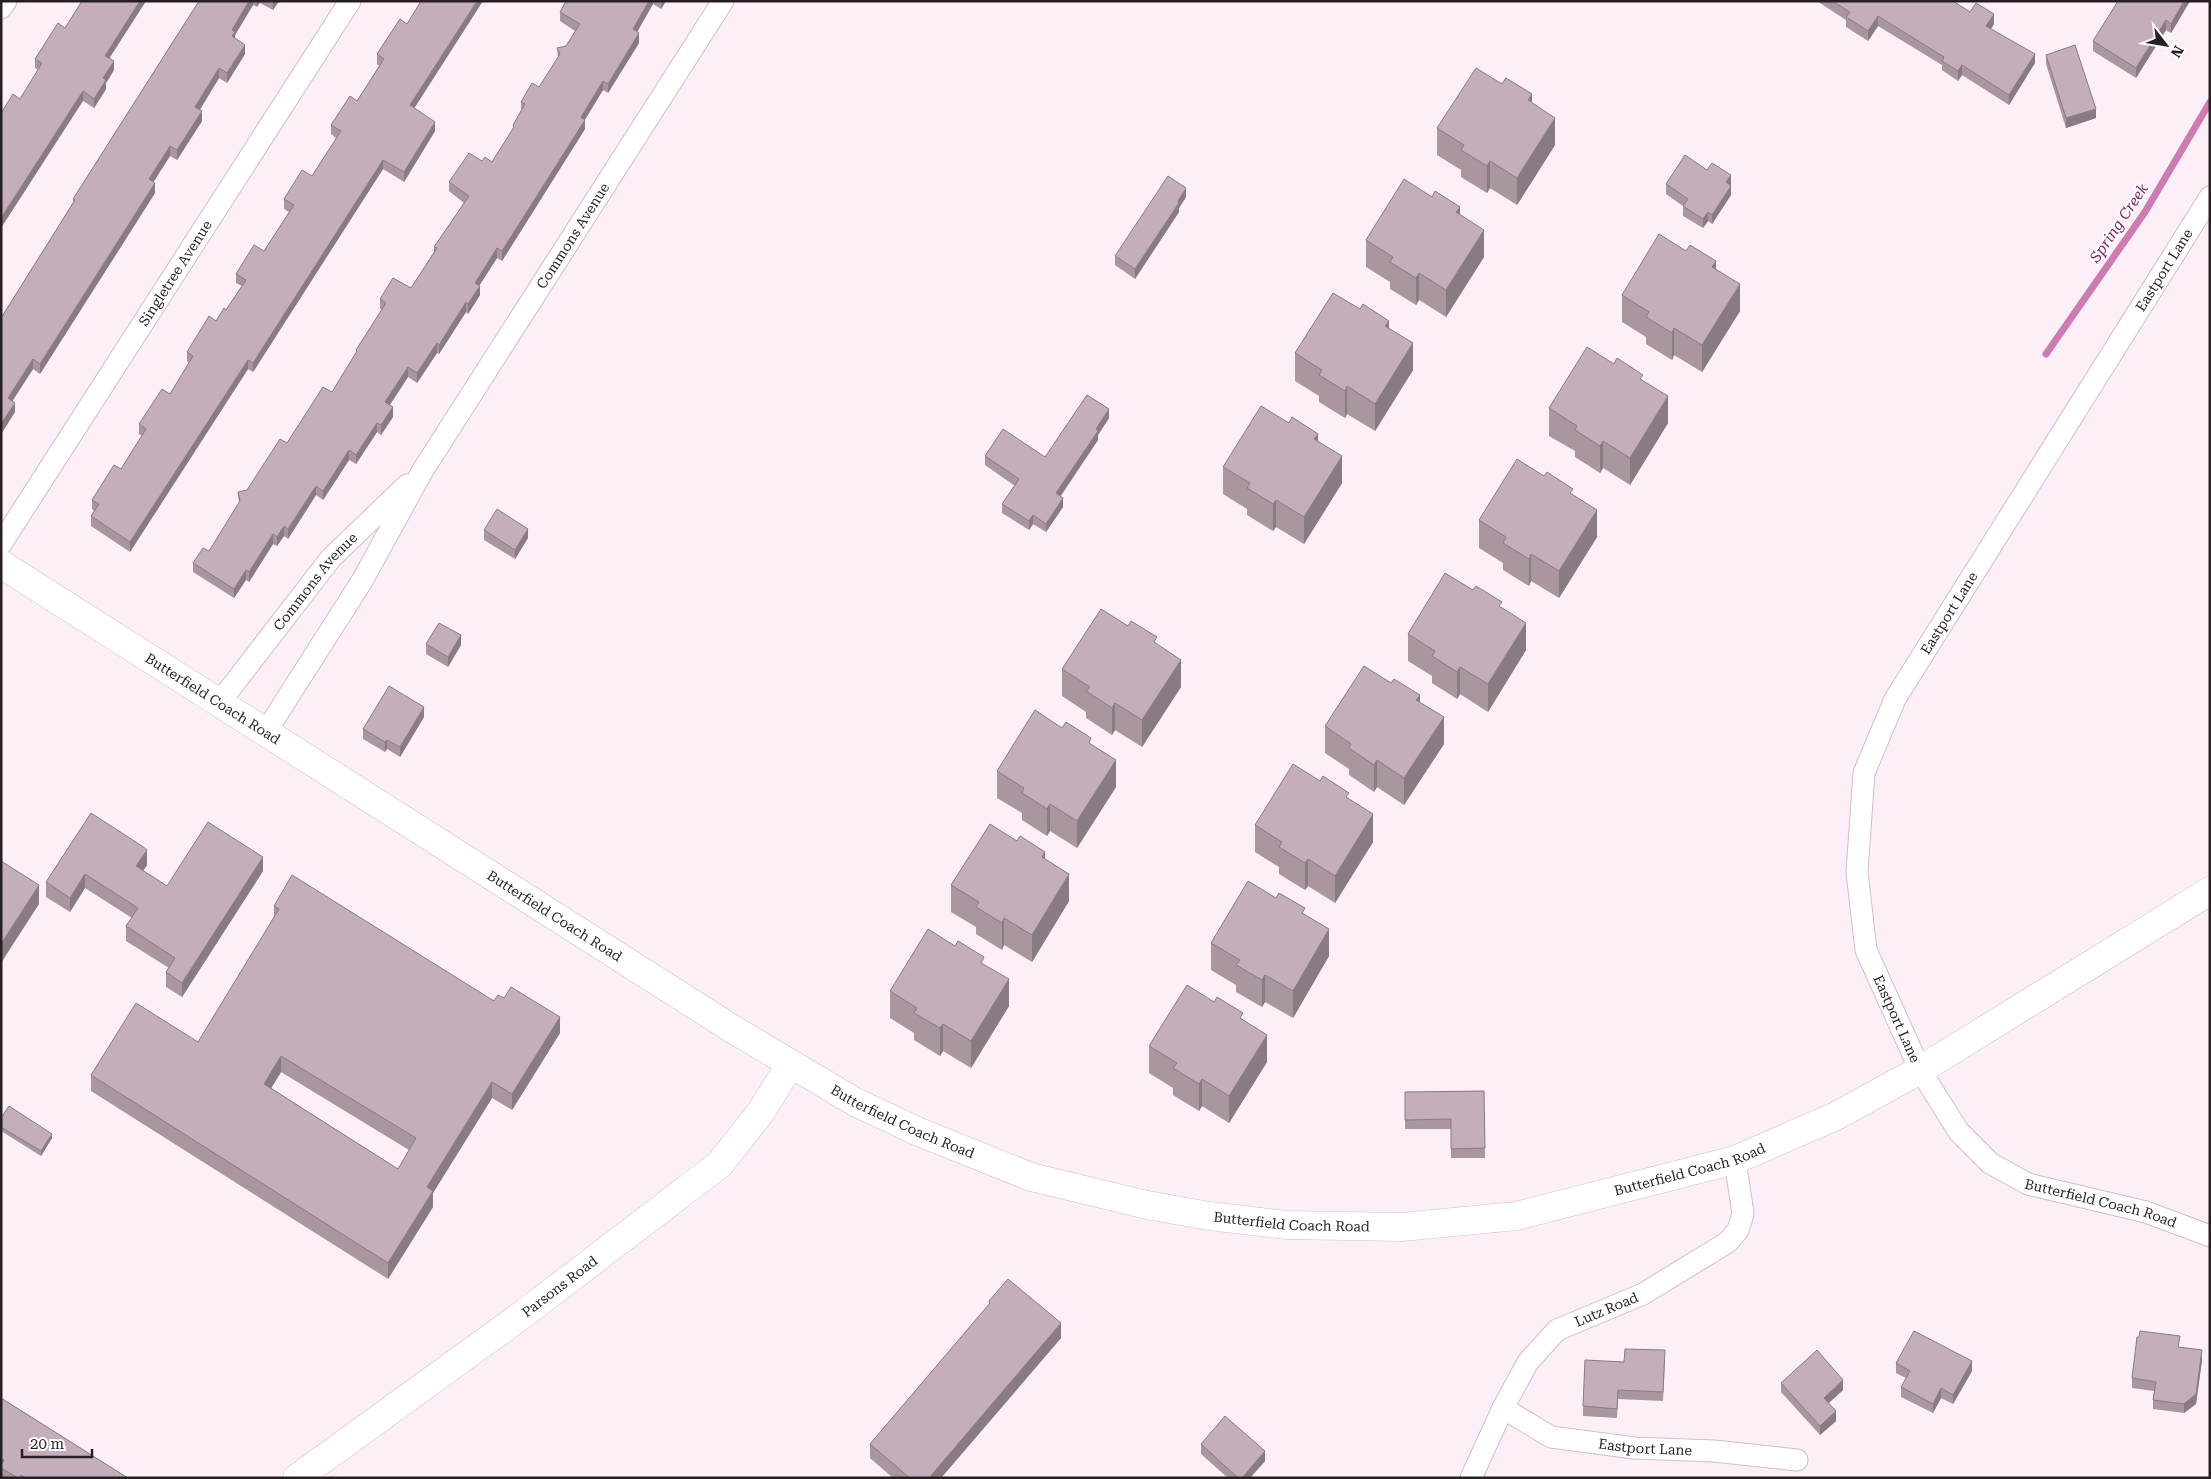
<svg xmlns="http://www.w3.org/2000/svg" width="2211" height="1479" font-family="'Roboto Serif',serif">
	<rect width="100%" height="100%" fill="#fdeff7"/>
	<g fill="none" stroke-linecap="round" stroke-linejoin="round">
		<path stroke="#cd7bb2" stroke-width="7" d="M2046 354 2145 212 2210 102"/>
		<g stroke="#d3bdca" stroke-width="23">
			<g id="street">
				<path d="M1 8 6 1"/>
				<path id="s1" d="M2210 197 1895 699 1864 773 1857 872 1866 950 1920 1070 1959 1132 1990 1163 2028 1184 2146 1212 2210 1236"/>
				<path id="s2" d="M1 544 350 1"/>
				<path id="s3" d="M219 703 331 558 407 485"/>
				<path id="s4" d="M265 733 362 581 423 470 723 1"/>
				<path id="s5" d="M1503 1408 1551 1437 1634 1448 1714 1451 1797 1460"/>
				<path id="s6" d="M1471 1478 1503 1408 1528 1362 1557 1330 1643 1294 1728 1242 1738 1230 1743 1214 1735 1160"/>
			</g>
		</g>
		<g stroke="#d3bdca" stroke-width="29">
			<g id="secondary">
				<path id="s7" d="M1 564 731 1028 855 1102 919 1132 1031 1177 1147 1205 1209 1216 1287 1225 1402 1227 1516 1216 1735 1160 1836 1116 1920 1070 2210 891"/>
				<path id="s8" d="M297 1478 522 1315 720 1164 760 1113 790 1065"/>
			</g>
		</g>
		<use href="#street" stroke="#fff" stroke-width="21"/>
		<use href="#secondary" stroke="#fff" stroke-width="28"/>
	</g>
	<g fill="#a996a1" fill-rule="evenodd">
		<path d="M82 1H146L109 58 114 70 106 83V89L94 108 83 101 20 99 38 70 35 68V59L65 28Z"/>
		<path d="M199 1H279L273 10 260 3 257 7 253 5 235 35V38L245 54 227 83 219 78 200 110 202 121 177 160 170 156 153 182 155 193 40 374 33 369 12 401 15 412 1 434V318L73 203V199Z"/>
		<path d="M566 1H666L661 9 653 4 637 32 639 43 608 93 603 90 585 119V129L502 261 497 258 479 286 480 295 468 314 466 312 439 354 437 353 417 383 408 377 390 405 393 417 381 435 377 432 356 464 349 460 323 500 316 495 288 539 284 536 277 546 273 544 249 582 246 580 234 598 193 572V563L209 551 239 504 238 492 247 490 287 443 332 392 356 353V350L382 310 380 309V299L411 288 434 252V247L464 203 449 191V182L482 161 492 162 513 129V125L521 111V102L539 87 558 58 557 48 566 46 575 31 560 21V12Z"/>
		<path d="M1817 1H1953L1970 12 1994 24 1991 29 2035 63 2009 105 1962 75 1958 81 1942 70V65L1878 26 1868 41 1846 27V20Z"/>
		<path d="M2118 1H2190L2171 33 2166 30 2136 78 2093 51V41Z"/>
		<path d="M400 19 414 108 435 131 404 182 383 169 253 372 248 369 130 552 91 526V516L94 511 92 509V500L121 469 142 436 139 434V424L170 394 189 363 187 361V352L226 310 242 286 236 283V274L264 251 289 212 284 209V199L312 176 336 138 331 134V125L357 101 379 66 377 64V54Z"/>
		<path d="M2046 55 2096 118 2066 128 2046 64Z"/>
		<path d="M1532 103 1555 145 1517 205 1490 188 1487 193 1461 177V170L1437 155V128Z"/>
		<path d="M1666 184H1731V195L1712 224 1708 221 1703 228 1683 216V206L1666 194Z"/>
		<path d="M1186 197 1179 208V212L1135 279 1115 265V256Z"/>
		<path d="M1460 215 1484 257 1446 317 1419 300 1416 305 1390 289V282L1366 267V240Z"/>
		<path d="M1716 269 1740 311 1702 372 1674 355 1672 360 1646 344V337L1622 322V295Z"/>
		<path d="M1389 328 1413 370 1375 431 1347 414 1345 418 1319 402V396L1295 381V353Z"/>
		<path d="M1614 364 1643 381 1668 423 1630 485 1603 468 1600 473 1575 457V451L1549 436V408Z"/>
		<path d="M1109 418 1098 435V440L1061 496 1063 507 1046 532 1033 524 1029 530 1002 513V504L1015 486 985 465V456L1045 457Z"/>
		<path d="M1318 441 1342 483 1304 544 1276 527 1273 531 1247 515V509L1223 494V467Z"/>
		<path d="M1573 495 1597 537 1559 598 1531 581 1529 586 1503 570V563L1479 548V520Z"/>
		<path d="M484 530 528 538 515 559 484 540Z"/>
		<path d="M1502 608 1526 650 1488 712 1460 694 1457 699 1432 683V676L1408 661V634Z"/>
		<path d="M426 644 461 645 448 667 426 654Z"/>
		<path d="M1157 644 1181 687 1142 747 1115 730 1112 735 1086 718V712L1062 696V669Z"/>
		<path d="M1420 702 1444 744 1404 805 1377 787 1374 792 1349 775V769L1325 753V726Z"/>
		<path d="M424 717 400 757 387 749 385 752 363 739V729Z"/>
		<path d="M1062 728 1091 745 1116 787 1077 848 1050 831 1047 836 1022 820V813L997 798V771Z"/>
		<path d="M1349 799 1373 842 1335 903 1308 886 1305 890 1279 874V867L1255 852V825Z"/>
		<path d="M91 813 147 865 143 871 167 886 263 871 182 997 166 987V972L169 968 126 941V926L132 918 85 888 70 912 46 897V882Z"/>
		<path d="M1045 859 1069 901 1032 962 1004 945 1002 950 976 934V927L951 912V885Z"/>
		<path d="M274 906 494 1001 560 1033 512 1110 492 1098 433 1193V1207L388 1279 91 1091V1075L198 1042 274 919ZM281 1072 409 1150 398 1169 271 1088Z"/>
		<path d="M1305 915 1329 956 1293 1018 1265 1002 1262 1007 1236 992V985L1211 970V943Z"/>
		<path d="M984 964 1009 1006 971 1068 943 1051 940 1056 914 1040V1033L890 1018V991Z"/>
		<path d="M1243 1020 1267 1062 1229 1123 1202 1106 1199 1111 1173 1095V1088L1149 1073V1046Z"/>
		<path d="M1484 1091 1485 1158H1451V1129H1405V1092Z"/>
		<path d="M1 1118 52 1138 41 1156 1 1131Z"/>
		<path d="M989 1301 1061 1338 941 1478H893L870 1458V1444L989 1305Z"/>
		<path d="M2180 1347 2202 1360 2196 1404 2184 1413 2153 1409V1400L2154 1391 2132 1388V1378Z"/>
		<path d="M1665 1360 1663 1401 1618 1399 1617 1418 1583 1416V1406L1624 1362Z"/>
		<path d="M1896 1363 1972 1371 1953 1404 1941 1398 1933 1413 1901 1397V1387L1906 1378 1896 1373Z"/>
		<path d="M1781 1383 1843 1390 1829 1403 1836 1421 1820 1435 1781 1392Z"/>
		<path d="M1 1398 128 1478 1 1477Z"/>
		<path d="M1201 1444 1265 1461 1250 1478H1228L1201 1454Z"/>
	</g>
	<g fill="#897a83">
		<path d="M140 1H146L105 65V56Z"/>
		<path d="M249 1H253V5L235 35V42L232 46V30Z"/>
		<path d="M257 1H260L257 7Z"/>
		<path d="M273 1H279L273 10Z"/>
		<path d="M477 1H483L410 115V105Z"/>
		<path d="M649 1H653V4L633 39V29Z"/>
		<path d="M661 1H666L661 9Z"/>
		<path d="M2184 1H2190L2171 33V24Z"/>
		<path d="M1994 14V24L1986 36V26Z"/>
		<path d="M1878 16V26L1868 41V31Z"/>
		<path d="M2166 20V30L2136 78V68Z"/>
		<path d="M639 33V43L608 93V84Z"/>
		<path d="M245 45V54L227 83V73Z"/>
		<path d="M2035 54V63L2009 105V95Z"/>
		<path d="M114 61V70L106 83V89L94 108V99L103 78Z"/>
		<path d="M1962 65V75L1958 81V71Z"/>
		<path d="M219 68V78L195 117V107Z"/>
		<path d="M603 81V90L583 123 585 120V129L502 261V251Z"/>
		<path d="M83 91V101L1 228V218Z"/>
		<path d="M1532 94V122L1528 100Z"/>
		<path d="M2096 109V118L2066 128V118Z"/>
		<path d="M202 111V121L177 160V150Z"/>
		<path d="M1555 118V145L1517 205V178Z"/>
		<path d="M435 122V131L404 182V172Z"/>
		<path d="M170 146V156L149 189V179Z"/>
		<path d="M383 160V169L253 372V363Z"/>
		<path d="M1490 161V188L1487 193V166Z"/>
		<path d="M1731 175V184L1726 192V182Z"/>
		<path d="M155 183V193L40 374V364Z"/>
		<path d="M1731 186V195L1712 224V215Z"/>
		<path d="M1186 188V197L1179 208V212L1135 279V269Z"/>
		<path d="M1460 207V234L1456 212Z"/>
		<path d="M1708 212V221L1703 228V219Z"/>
		<path d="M1484 230V257L1446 317V290Z"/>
		<path d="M497 248V258L475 292V283Z"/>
		<path d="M1716 261V288L1712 267Z"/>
		<path d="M1419 273V300L1416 305V278Z"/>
		<path d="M1740 284V311L1702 372V345Z"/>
		<path d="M480 286V295L468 314V304Z"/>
		<path d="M466 302V312L439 354V345Z"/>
		<path d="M1389 321V348L1385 326Z"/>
		<path d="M1674 328V355L1672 360V333Z"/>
		<path d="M437 343V353L417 383V373Z"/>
		<path d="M1413 343V370L1375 431V404Z"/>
		<path d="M33 359V369L8 408V398Z"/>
		<path d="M248 360V369L130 552V542Z"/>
		<path d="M408 367V377L385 412V402Z"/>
		<path d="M1347 386V414L1345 418V391Z"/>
		<path d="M1668 396V423L1630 485V458Z"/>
		<path d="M15 403V412L1 434V424Z"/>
		<path d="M393 407V417L381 435V425Z"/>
		<path d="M1109 409V418L1098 435V440L1056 502V493L1096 429Z"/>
		<path d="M377 423V432L356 464V455Z"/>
		<path d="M1318 434V461L1314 439Z"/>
		<path d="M1603 441V468L1600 473V446Z"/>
		<path d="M349 450V460L323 500V491Z"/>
		<path d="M1342 456V483L1304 544V517Z"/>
		<path d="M316 486V495L288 539V529Z"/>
		<path d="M1063 498V507L1046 532V524Z"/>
		<path d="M1276 500V527L1273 531V504Z"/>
		<path d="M1597 510V537L1559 598V571Z"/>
		<path d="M1033 515V524L1029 530V521Z"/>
		<path d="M284 526V536L277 546V537Z"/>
		<path d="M528 529V538L515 559V550Z"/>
		<path d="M273 534V544L249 582V572Z"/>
		<path d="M1531 554V581L1529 586V559Z"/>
		<path d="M246 570V580L234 598V589Z"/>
		<path d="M1526 623V650L1488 712V684Z"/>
		<path d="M461 635V645L448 667V657Z"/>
		<path d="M1181 660V687L1142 747V720Z"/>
		<path d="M1460 667V694L1457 699V672Z"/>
		<path d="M1420 695V722L1416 700Z"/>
		<path d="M1115 703V730L1112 735V708Z"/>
		<path d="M424 707V717L400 757V747Z"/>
		<path d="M1444 717V744L1404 805V778Z"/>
		<path d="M387 740V749L385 752V742Z"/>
		<path d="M1116 760V787L1077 848V821Z"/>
		<path d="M1377 760V787L1374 792V765Z"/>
		<path d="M1050 804V831L1047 836V809Z"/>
		<path d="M1373 814V842L1335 903V876Z"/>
		<path d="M147 850V865L136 881V866Z"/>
		<path d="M1045 852V879L1042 857Z"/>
		<path d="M263 857V871L182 997V983Z"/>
		<path d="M1308 859V886L1305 890V863Z"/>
		<path d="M85 874V888L70 912V898Z"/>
		<path d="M1069 874V901L1032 962V935Z"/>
		<path d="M39 885V904L1 963V944Z"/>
		<path d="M1004 918V945L1002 950V923Z"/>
		<path d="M1329 929V956L1293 1018V991Z"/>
		<path d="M1265 975V1002L1262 1007V980Z"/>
		<path d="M1009 979V1006L971 1068V1041Z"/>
		<path d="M560 1017V1033L512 1110V1094Z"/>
		<path d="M943 1024V1051L940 1056V1028Z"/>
		<path d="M1267 1035V1062L1229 1123V1096Z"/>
		<path d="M281 1056V1072L264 1100V1084Z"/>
		<path d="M1202 1079V1106L1199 1111V1084Z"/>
		<path d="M492 1082V1098L433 1193V1207L388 1279V1263L427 1187Z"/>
		<path d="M52 1134V1138L41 1156V1151Z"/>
		<path d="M1061 1323V1338L941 1478H929Z"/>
		<path d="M2202 1350V1360L2196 1404 2184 1413V1404Z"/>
		<path d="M1972 1361V1371L1953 1404V1395Z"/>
		<path d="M1843 1380V1390L1824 1407V1398Z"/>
		<path d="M1941 1388V1398L1933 1413V1404Z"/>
		<path d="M1836 1411V1421L1820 1435V1426Z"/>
		<path d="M1265 1451V1461L1250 1478H1242Z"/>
	</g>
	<g fill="#c4aebb" stroke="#897a83" fill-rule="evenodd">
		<path d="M82 1H140L105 56 114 61 103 78 106 80 94 99 83 91 1 218V113L13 94 20 99 42 63 35 59 58 23 65 28Z"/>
		<path d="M199 1H249L232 30 235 32 232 36 245 45 227 73 219 68 195 107 202 111 177 150 170 146 149 179 155 183 40 364 33 359 8 398 15 403 1 424V318L75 200 73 199Z"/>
		<path d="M421 1H477L410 105 435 122 404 172 383 160 253 363 248 360 130 542 91 516 99 504 92 500 114 465 121 469 146 429 139 424 162 389 170 394 193 356 187 352 209 316 216 321 224 308 226 310 246 280 236 274 254 245 264 251 294 205 284 199 302 170 312 176 341 131 331 125 350 96 357 101 384 59 377 54 400 19 407 24Z"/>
		<path d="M566 1H649L633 29 639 33 608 84 603 81 581 117 585 120 502 251 497 248 475 283 480 286 468 304 466 302 439 345 437 343 417 373 408 367 385 402 393 407 381 425 377 423 356 455 349 450 323 491 316 486 288 529 284 526 277 537 273 534 249 572 246 570 234 589 193 563 203 548 209 551 240 501 238 492 247 490 280 439 287 443 323 387 332 392 357 351 356 350 386 303 380 299 393 278 411 288 437 248 434 247 469 196 449 182 469 153 482 161 485 157 492 162 514 127 513 125 525 104 521 102 532 83 539 87 560 54 557 48 566 46 580 24 560 12Z"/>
		<path d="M1832 1H1953L1970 12 1976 3 1994 14 1986 26 2035 54 2009 95 1962 65 1958 71 1942 61 1944 57 1878 16 1868 31 1846 17 1850 12Z"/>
		<path d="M2118 1H2184L2171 24 2166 20 2136 68 2093 41Z"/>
		<path d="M2075 45 2096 109 2066 118 2046 55Z"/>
		<path d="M1476 68 1502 84 1506 78 1532 94 1528 100 1555 118 1517 178 1490 161 1487 166 1461 150 1464 145 1437 128Z"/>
		<path d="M1685 155 1707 170 1712 163 1731 175 1726 182 1731 186 1712 215 1708 212 1703 219 1683 206 1688 199 1666 184Z"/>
		<path d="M1168 176 1186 188 1178 201 1179 203 1135 269 1115 256Z"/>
		<path d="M1404 179 1432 197 1435 191 1460 207 1456 212 1484 230 1446 290 1419 273 1416 278 1390 262 1393 257 1366 240Z"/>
		<path d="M1659 234 1686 251 1690 245 1716 261 1712 267 1740 284 1702 345 1674 328 1672 333 1646 317 1649 312 1622 295Z"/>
		<path d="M1333 293 1360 309 1363 304 1389 321 1385 326 1413 343 1375 404 1347 386 1345 391 1319 375 1322 370 1295 353Z"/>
		<path d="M1587 347 1614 364 1617 358 1643 375 1640 379 1668 396 1630 458 1603 441 1600 446 1575 430 1577 426 1549 408Z"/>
		<path d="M1087 395 1109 409 1096 429 1098 431 1056 493 1063 498 1046 524 1033 515 1029 521 1002 504 1019 479 985 456 1003 429 1045 457Z"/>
		<path d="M1261 406 1289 423 1292 417 1318 434 1314 439 1342 456 1304 517 1276 500 1273 504 1247 488 1250 483 1223 467Z"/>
		<path d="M1517 459 1544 476 1547 472 1573 489 1570 493 1597 510 1559 571 1531 554 1529 559 1503 543 1506 537 1479 520Z"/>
		<path d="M497 509 528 529 515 550 484 530Z"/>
		<path d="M1445 573 1473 590 1476 586 1502 602 1499 606 1526 623 1488 684 1460 667 1457 672 1432 656 1435 651 1408 634Z"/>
		<path d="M1101 609 1128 626 1131 621 1157 637 1154 642 1181 660 1142 720 1115 703 1112 708 1086 691 1090 687 1062 669Z"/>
		<path d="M439 623 461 635 448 657 426 644Z"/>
		<path d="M1364 666 1391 683 1394 679 1420 695 1416 700 1444 717 1404 778 1377 760 1374 765 1349 748 1351 744 1325 726Z"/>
		<path d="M389 686 424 707 400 747 387 740 385 742 363 729Z"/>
		<path d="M1035 710 1062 728 1066 722 1091 738 1089 743 1116 760 1077 821 1050 804 1047 809 1022 793 1024 788 997 771Z"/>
		<path d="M1293 764 1320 781 1323 776 1349 793 1346 797 1373 814 1335 876 1308 859 1305 863 1279 847 1282 842 1255 825Z"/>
		<path d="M91 813 142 846 147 850 136 866 167 886 208 822 263 857 182 983 166 972 175 958 126 926 138 908 85 874 70 898 46 882Z"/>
		<path d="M990 824 1017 841 1020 836 1045 852 1042 857 1069 874 1032 935 1004 918 1002 923 976 907 979 902 951 885Z"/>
		<path d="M1 861 39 885 1 944Z"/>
		<path d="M292 875 494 1001 498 995 504 998 511 987 560 1017 512 1094 492 1082 427 1187 433 1191 388 1263 91 1075 136 1003 198 1042 279 909 274 906ZM281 1056 416 1138 398 1169 264 1084Z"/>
		<path d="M1248 881 1276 898 1279 893 1305 908 1302 913 1329 929 1293 991 1265 975 1262 980 1236 965 1240 960 1211 943Z"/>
		<path d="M928 929 955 946 958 941 984 957 981 963 1009 979 971 1041 943 1024 940 1028 914 1013 917 1008 890 991Z"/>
		<path d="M1187 985 1214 1002 1217 997 1243 1013 1240 1018 1267 1035 1229 1096 1202 1079 1199 1084 1173 1068 1177 1063 1149 1046Z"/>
		<path d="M1484 1091 1485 1148 1451 1149V1119L1405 1120V1092Z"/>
		<path d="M9 1106 52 1134 41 1151 1 1127V1118Z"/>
		<path d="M1008 1279 1061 1323 929 1478H910L870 1444 990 1303 989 1301Z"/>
		<path d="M1914 1331 1972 1361 1953 1395 1941 1388 1933 1404 1901 1387 1910 1371 1896 1363Z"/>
		<path d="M2140 1331 2180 1336 2178 1347 2202 1350 2196 1394 2184 1404 2153 1400 2156 1382 2132 1378 2137 1337H2139Z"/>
		<path d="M1625 1349 1665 1350 1663 1392 1618 1390 1617 1409 1583 1406 1585 1360 1624 1362Z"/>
		<path d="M1817 1350 1843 1380 1824 1398 1836 1411 1820 1426 1781 1383Z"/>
		<path d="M1 1398 128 1478H25L21 1475 19 1478H18L1 1468V1465L4 1460 1 1458Z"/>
		<path d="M1225 1416 1265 1451 1242 1478H1238L1201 1444Z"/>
	</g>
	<g text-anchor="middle" stroke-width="4" stroke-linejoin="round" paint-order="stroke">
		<g font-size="14" fill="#271f24" stroke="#fff">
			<text dy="5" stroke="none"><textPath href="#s4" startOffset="585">Commons Avenue</textPath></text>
			<text transform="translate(2164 270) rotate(-58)" y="5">Eastport Lane</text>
			<text dy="5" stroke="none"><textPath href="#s2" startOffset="322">Singletree Avenue</textPath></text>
			<text dy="5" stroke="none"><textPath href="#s3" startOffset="155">Commons Avenue</textPath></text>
			<text transform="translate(1949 613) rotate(-58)" y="5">Eastport Lane</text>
			<text dy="5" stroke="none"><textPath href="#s7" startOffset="251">Butterfield Coach Road</textPath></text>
			<text dy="5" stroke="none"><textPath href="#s7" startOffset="656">Butterfield Coach Road</textPath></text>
			<text dy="5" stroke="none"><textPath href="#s1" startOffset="926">Eastport Lane</textPath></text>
			<text dy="5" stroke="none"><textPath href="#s7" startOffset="1061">Butterfield Coach Road</textPath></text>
			<text dy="5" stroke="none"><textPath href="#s7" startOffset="1871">Butterfield Coach Road</textPath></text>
			<text dy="5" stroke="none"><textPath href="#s1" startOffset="1218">Butterfield Coach Road</textPath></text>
			<text dy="5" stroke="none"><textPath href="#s7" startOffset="1466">Butterfield Coach Road</textPath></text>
			<text dy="5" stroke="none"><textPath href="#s8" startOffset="325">Parsons Road</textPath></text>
			<text dy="5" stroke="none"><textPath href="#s6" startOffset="226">Lutz Road</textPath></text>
			<text dy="5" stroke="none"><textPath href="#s5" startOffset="151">Eastport Lane</textPath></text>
		</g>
		<g font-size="15" font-style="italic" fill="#822068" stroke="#fff">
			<text transform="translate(2119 223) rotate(-56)" y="5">Spring Creek</text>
		</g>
	</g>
	<rect width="2211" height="1479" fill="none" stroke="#271f24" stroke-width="5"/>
	<g transform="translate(2166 45) rotate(121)" stroke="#ffffff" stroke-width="4" paint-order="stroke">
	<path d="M0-4L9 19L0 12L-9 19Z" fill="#271f24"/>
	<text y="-8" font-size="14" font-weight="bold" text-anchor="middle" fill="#271f24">N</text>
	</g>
	<path d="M22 1449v8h70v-8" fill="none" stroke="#271f24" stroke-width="2.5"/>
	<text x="30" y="1449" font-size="15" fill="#271f24" stroke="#ffffff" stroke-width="4" paint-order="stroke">20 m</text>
</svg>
